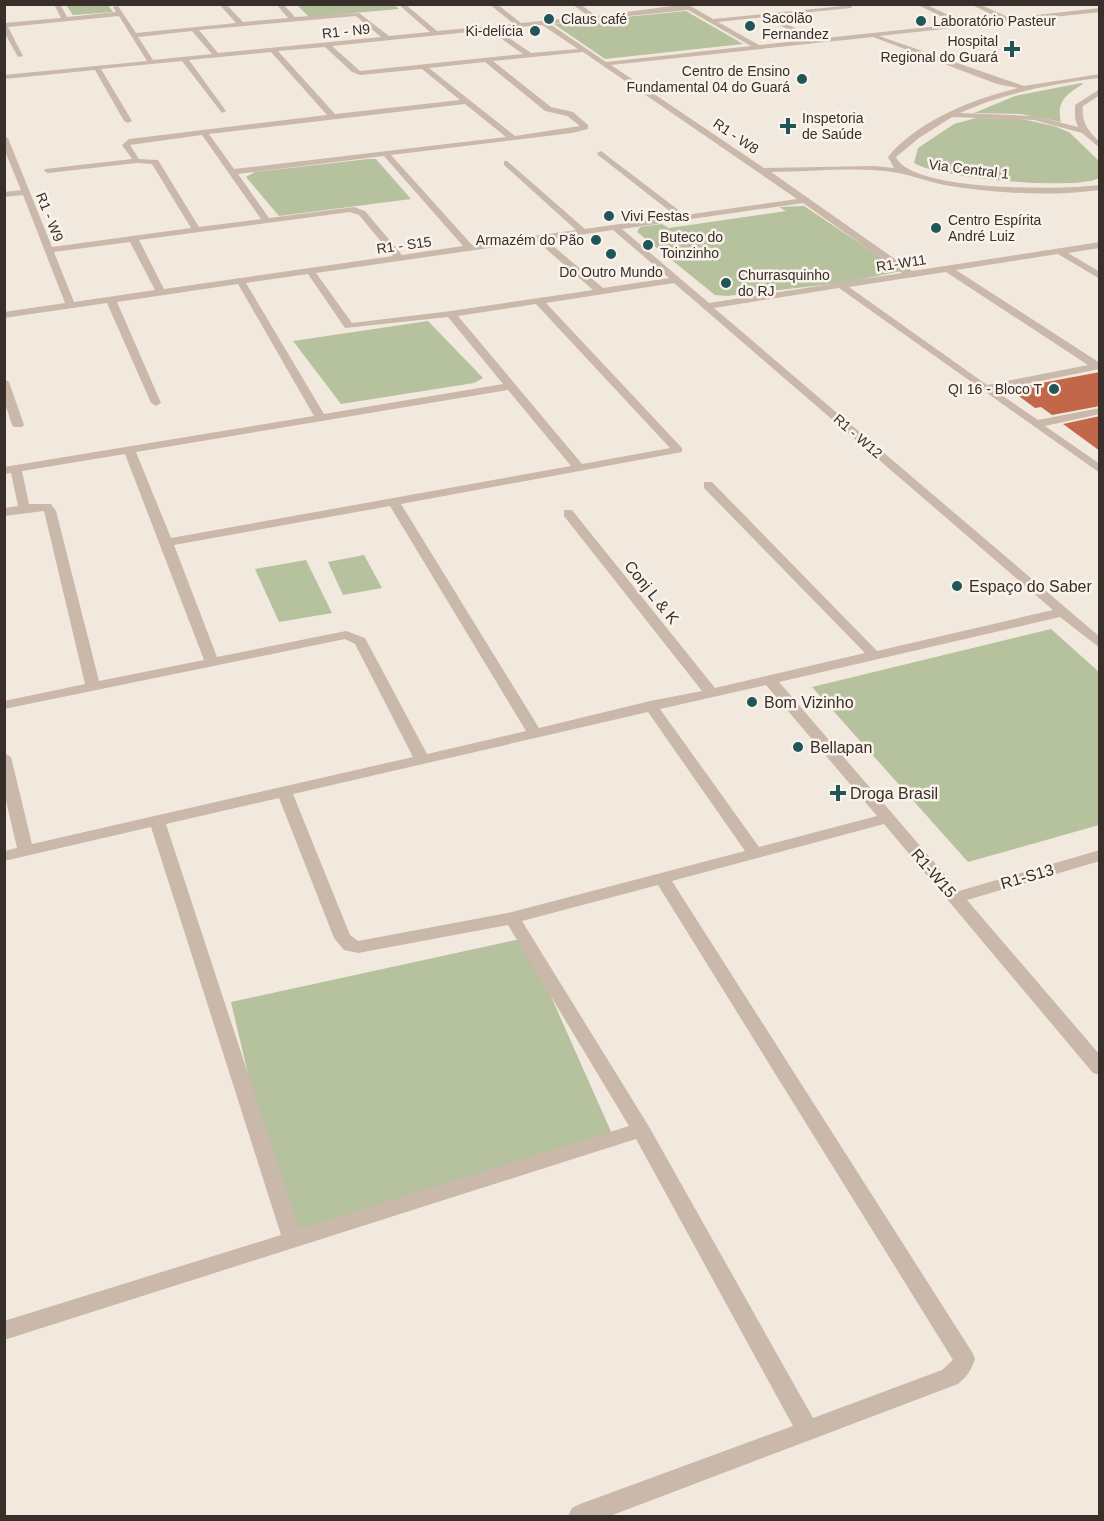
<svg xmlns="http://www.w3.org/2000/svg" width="1104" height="1521" font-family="Arial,sans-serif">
	<rect width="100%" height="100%" fill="#f2e9de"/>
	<g fill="#b6c19e">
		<path d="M394 4 399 9 309 17 297 5Z"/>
		<path d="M66 5H108L113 12 73 15Z"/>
		<path d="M686 11 743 44 605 59 554 24Z"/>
		<path d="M1081 83 1083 84C1067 94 1056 101 1061 122L1021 114 974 113 1015 96Z"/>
		<path d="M976 118 1022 119 1054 126 1069 132 1099 161V178C1077 191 936 178 914 163L918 148 954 124Z"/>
		<path d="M368 159H376L411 199 279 216 246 177 255 172Z"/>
		<path d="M804 206 901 271 849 282 727 296 715 295 637 232 640 227 662 224 669 228 786 211 779 207Z"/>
		<path d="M428 321 483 378 474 383 341 404 293 341Z"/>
		<path d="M364 555 382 588 343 595 328 562Z"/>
		<path d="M306 560 332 613 279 622 255 569Z"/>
		<path d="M1051 629 1099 672V825L968 862 812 687Z"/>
		<path d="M525 938 617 1145 287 1239 231 1002Z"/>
	</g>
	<g fill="#c3674b">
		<path d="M1100 372V406L1052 415 1041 407 1035 408 1009 389Z"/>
		<path d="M1100 416V451L1063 424Z"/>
	</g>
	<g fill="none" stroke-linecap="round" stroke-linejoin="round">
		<g fill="#cab8aa" fill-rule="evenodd">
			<path d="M54 4H60L67 17 116 12 113 7 118 6 136 33 236 23 219 4H226L243 22 288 18 276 4H283L295 17 359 13 389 36 430 32 398 4H405L437 31 514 24 489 4H497L521 23 588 16 572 4H580L596 16 687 4 713 19 853 5 851 8 772 16 816 39 957 24 916 4H925L965 23 1001 19 970 4H979L1010 18 1100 8V12L879 36 1024 86 1100 74V78C1051 84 1004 93 960 113L1034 116 1078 127 1075 118V105L1100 89V95L1083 106C1081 122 1088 131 1100 142V148L1082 133 1034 120 952 117 919 138 896 157C911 192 1064 190 1100 185V190C1049 197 994 193 944 185 929 182 914 176 899 173 858 166 813 172 771 172L912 271 1100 242V248L1068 253 1100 272V279L1058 254 956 270 1100 363V369L994 390 1038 420 1100 408V414L1045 426 1100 464V473L839 288 714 308 1100 637V648L1060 617 779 682 959 891 1100 850V861L967 900 1100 1055V1075L1093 1073 884 824 672 881 972 1352 975 1359C971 1370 967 1377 958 1384L610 1516H568L572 1508 580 1504 793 1426 636 1139 4 1340V1321L281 1235 151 827 4 861V851L17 848 4 792V753L11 757 32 844 413 757 355 644 345 639 4 709V701L85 684 44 511 4 516V508L18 506 11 473 4 474V467L314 416 238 284 117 302 161 403 156 406 151 403 107 303 4 318V312L65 303 23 195 4 197V192L21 190 4 149V136L8 138 52 247 191 228 152 164 137 163 48 173 44 171 45 169 132 159 122 145 129 139 327 115 271 52 189 60 226 111 222 113 182 61 101 69 132 121 128 123 124 121 95 70 4 79V75L147 61 119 16 8 27 23 56 18 57 4 32V23L61 18ZM688 10 751 46 606 62 550 24ZM356 16 381 37 218 53 199 30ZM764 17 808 40 759 45 718 22ZM542 25 578 49 531 53 496 29ZM489 30 523 54 360 71 332 46ZM192 31 212 54 153 60 138 37ZM873 37 997 84 1018 88C974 99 924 118 892 152L888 157 894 168 874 166 764 168 611 65ZM325 47 352 72 360 75 422 69 460 100 335 114 278 51ZM583 52 797 199 685 215 601 151 597 153 598 155 676 216 585 229 507 161H504V165L576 230 472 245 391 155 572 133 588 129V125L573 112 551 107 493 61ZM485 62 545 111 567 116 580 126 515 136 429 68ZM465 104 506 137 234 169 209 134ZM202 135 261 219 199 227 158 160 139 159 130 145ZM384 156 463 246 402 255 365 211 354 207 269 218 238 174ZM803 203 902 273 709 303 622 229ZM350 212 359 215 393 256 164 289 139 240ZM613 230 669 278 603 288 546 240ZM537 241 593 290 451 311 352 323 316 273ZM130 242 155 290 74 302 54 252ZM946 272 1088 365 987 385 849 287ZM308 274 345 328 448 317 503 384 324 414 246 283ZM674 283 703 308 1053 610 877 651 712 482H704V488L865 653 715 688 572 510H564V516L702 691 650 701 539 728 401 504 682 452V448L546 303ZM536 304 670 448 582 464 458 316ZM508 390 571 466 171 538 136 452ZM125 454 204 660 99 681 56 511 51 504H29L22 471ZM390 506 526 731 427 754 365 638 346 631 217 657 174 545ZM766 685 877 816 759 847 660 709ZM648 712 745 851 512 912 358 941 350 935 293 794ZM279 798 334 938 344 950 358 953 508 925 629 1126 299 1229 166 824ZM658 885 953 1360 942 1370 813 1418 648 1125 522 921Z"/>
			<path d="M4 379 9 382 24 425 22 427H14L12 425 4 400Z"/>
		</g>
	</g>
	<g fill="#205659" stroke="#faf3eb" stroke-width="2">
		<circle cx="549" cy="19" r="6"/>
		<circle cx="921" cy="21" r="6"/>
		<circle cx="750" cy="26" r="6"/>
		<circle cx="535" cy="31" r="6"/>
		<path d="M1009 40h6v6h6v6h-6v6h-6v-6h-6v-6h6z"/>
		<circle cx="802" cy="79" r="6"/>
		<path d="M785 117h6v6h6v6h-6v6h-6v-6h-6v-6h6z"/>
		<circle cx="609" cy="216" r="6"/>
		<circle cx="936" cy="228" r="6"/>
		<circle cx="596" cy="240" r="6"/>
		<circle cx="648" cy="245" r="6"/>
		<circle cx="611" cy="254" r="6"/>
		<circle cx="726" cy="283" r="6"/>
		<circle cx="1054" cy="389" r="6"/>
		<circle cx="957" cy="586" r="6"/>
		<circle cx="752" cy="702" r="6"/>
		<circle cx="798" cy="747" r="6"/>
		<path d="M835 784h6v6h6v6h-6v6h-6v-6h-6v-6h6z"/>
	</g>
	<g text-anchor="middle" stroke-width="5" stroke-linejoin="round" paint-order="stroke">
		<g font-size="14" fill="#382e2a" stroke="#faf3eb" text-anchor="start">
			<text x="762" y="23">Sacolão<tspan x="762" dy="16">Fernandez</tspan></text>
			<text x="561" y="24">Claus café</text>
			<text x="933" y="26">Laboratório Pasteur</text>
			<text x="523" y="36" text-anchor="end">Ki-delícia</text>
			<text x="998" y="46" text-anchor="end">Hospital<tspan x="998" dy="16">Regional do Guará</tspan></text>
			<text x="790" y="76" text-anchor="end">Centro de Ensino<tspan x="790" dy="16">Fundamental 04 do Guará</tspan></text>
			<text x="802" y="123">Inspetoria<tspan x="802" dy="16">de Saúde</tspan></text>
			<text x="621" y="221">Vivi Festas</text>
			<text x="948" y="225">Centro Espírita<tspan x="948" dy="16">André Luiz</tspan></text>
			<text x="660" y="242">Buteco do<tspan x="660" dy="16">Toinzinho</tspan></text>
			<text x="584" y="245" text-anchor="end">Armazém do Pão</text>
			<text x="611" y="277" text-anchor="middle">Do Outro Mundo</text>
			<text x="738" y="280">Churrasquinho<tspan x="738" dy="16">do RJ</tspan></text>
			<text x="1042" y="394" text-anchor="end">QI 16 - Bloco T</text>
		</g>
		<g font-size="14" fill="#382e2a" stroke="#faf3eb">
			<text transform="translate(346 31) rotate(-6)" y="5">R1 - N9</text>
			<text transform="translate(736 136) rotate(34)" y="5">R1 - W8</text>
			<text transform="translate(969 169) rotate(7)" y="5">Via Central 1</text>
			<text transform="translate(50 217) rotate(68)" y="5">R1 - W9</text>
			<text transform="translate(404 245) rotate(-8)" y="5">R1 - S15</text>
			<text transform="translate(901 263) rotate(-9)" y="5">R1-W11</text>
			<text transform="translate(858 436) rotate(41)" y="5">R1 - W12</text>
		</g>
		<g font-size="16" fill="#382e2a" stroke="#faf3eb" text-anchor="start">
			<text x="969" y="592">Espaço do Saber</text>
			<text x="764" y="708">Bom Vizinho</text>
			<text x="810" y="753">Bellapan</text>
			<text x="850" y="799">Droga Brasil</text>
		</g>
		<g font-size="16" fill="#382e2a" stroke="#faf3eb">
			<text transform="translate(652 592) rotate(51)" y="6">Conj L &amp; K</text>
			<text transform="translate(934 873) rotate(49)" y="6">R1-W15</text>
			<text transform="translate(1027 876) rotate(-16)" y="6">R1-S13</text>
		</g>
	</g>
	<rect width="1104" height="1521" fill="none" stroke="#382e2a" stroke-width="12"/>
</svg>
